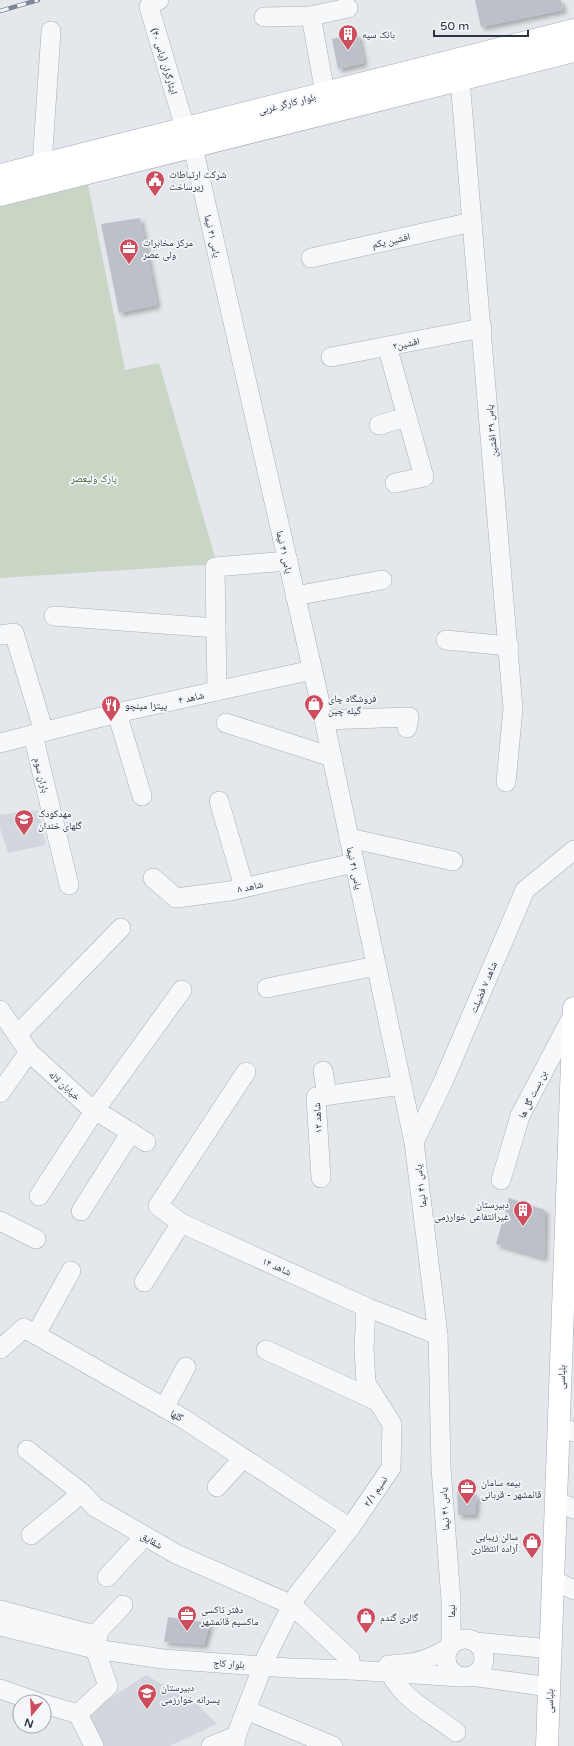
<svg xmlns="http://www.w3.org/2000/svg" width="574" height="1746" font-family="'Varela Round','Noto Naskh Arabic',sans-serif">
	<defs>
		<filter id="shadow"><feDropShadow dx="3.5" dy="3.5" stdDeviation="2" flood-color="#0004"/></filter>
	</defs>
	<rect width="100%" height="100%" fill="#e4e7eb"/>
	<g fill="#d2d6dd">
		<path d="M38 810 46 845 8 853 0 828V815Z"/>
		<path d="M146 1675 198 1705 217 1724 170 1746H102L84 1715Z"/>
	</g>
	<path fill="#c9d5c5" d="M88 185 125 370 159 363 217 564 0 578V207Z"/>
	<g fill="#bbc0c9" filter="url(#shadow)">
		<path d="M475 0H561L563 10 481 27Z"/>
		<path d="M358 34 364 63 338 69 332 39Z"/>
		<path d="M140 218 157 305 119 313 101 224Z"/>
		<path d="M509 1198 545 1210 544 1258 496 1244Z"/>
		<path d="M457 1491 477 1495 475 1515H458Z"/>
		<path d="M168 1617 210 1623 204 1645 164 1642Z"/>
	</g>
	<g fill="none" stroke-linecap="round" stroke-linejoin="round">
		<g stroke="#a9aeb6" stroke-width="20">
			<g id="minor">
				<path d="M159 0 151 4 149 7 185 128"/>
				<path d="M264 17 311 16"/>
				<path d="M460 80 513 709 506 782"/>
				<path d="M325 93 311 16 348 8"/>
				<path d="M193 147 324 720 414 1142 438 1335 441 1468 451 1600V1645"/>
				<path d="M42 165 51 31"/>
				<path d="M311 258 472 222"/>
				<path d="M387 346 424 477 395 483"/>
				<path d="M331 357 482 328"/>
				<path d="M379 425 407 417"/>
				<path d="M295 596 382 580"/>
				<path d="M54 616 216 628"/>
				<path d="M0 635 14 633 44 732"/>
				<path d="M446 640 509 646"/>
				<path d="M217 691 215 567 288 561"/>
				<path d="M117 713 142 796"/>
				<path d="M324 720 409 717 407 728"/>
				<path d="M226 723 332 757"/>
				<path d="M33 735 69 885"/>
				<path d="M0 743 117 713 312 670"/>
				<path d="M219 801 244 887"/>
				<path d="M349 838 453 861"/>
				<path d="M153 878 176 898 230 891 354 863"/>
				<path d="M267 988 376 966"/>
				<path d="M0 1010 29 1052 87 1105 146 1142"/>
				<path d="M17 1035 121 928"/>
				<path d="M323 1071 327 1095"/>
				<path d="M0 1093 29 1052"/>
				<path d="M414 1142 443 1082 525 890 574 850"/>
				<path d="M321 1178 316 1097 402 1085"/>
				<path d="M501 1180 520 1116 574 1013"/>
				<path d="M39 1196 95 1110 182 990"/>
				<path d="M81 1211 131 1132"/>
				<path d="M0 1221 36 1239"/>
				<path d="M181 1223 158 1206 246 1072"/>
				<path d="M144 1282 181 1223 366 1307 438 1335"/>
				<path d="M36 1334 71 1271"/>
				<path d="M0 1349 24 1328 184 1419 350 1528"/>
				<path d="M266 1350 377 1401"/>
				<path d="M164 1408 186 1367"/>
				<path d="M559 1426 574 1432"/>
				<path d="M27 1450 82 1493 95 1507 145 1536 176 1554 292 1605 350 1659 351 1670"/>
				<path d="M217 1487 243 1458"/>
				<path d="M556 1501 574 1509"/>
				<path d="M31 1535 82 1493"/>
				<path d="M107 1577 145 1536"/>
				<path d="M553 1580 574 1590"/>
				<path d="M0 1610 98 1636"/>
				<path d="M0 1626 95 1649 163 1659 289 1668 351 1670 461 1677"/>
				<path d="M94 1636 123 1605"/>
				<circle cx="465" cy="1658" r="19"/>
				<path d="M475 1642 551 1649"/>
				<path d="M395 1664C415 1665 433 1658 450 1647"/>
				<path d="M388 1665C395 1696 432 1713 456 1732"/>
				<path d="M471 1676 549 1687"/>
				<path d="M0 1689 37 1702"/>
				<path d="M44 1704 78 1714"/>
				<path d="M246 1710 333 1746"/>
				<path d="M78 1714 108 1686 95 1649"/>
				<path d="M78 1714 94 1746"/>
				<path d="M211 1746 236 1736"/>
				<path d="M235 1746 236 1736 267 1655 297 1595 350 1528 391 1468 392 1424 366 1383 364 1348 366 1307"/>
			</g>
		</g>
		<g stroke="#a3abb7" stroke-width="23">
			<g id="major">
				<path d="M0 175 574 30"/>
				<path d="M0 195 574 51"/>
				<path d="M547 1746 574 1008"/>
			</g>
		</g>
		<use href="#minor" stroke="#f7f8fa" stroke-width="19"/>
		<use href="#major" stroke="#fff" stroke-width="22"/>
		<g stroke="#7d8695" stroke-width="4.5">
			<path id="rail" d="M0 11 38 0"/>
		</g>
		<use href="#rail" stroke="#f4f6f9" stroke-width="3" stroke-dasharray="9" stroke-linecap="butt"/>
	</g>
	<defs>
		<g id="building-pin" transform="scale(1)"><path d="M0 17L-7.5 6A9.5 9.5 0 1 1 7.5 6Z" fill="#cd4c5d" stroke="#f4f6f9"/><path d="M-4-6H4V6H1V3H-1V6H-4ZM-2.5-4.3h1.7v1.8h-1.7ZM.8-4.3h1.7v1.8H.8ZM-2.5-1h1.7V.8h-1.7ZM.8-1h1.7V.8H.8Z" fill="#fff"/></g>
		<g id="civic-pin" transform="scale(1)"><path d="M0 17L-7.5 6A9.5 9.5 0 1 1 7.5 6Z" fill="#cd4c5d" stroke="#f4f6f9"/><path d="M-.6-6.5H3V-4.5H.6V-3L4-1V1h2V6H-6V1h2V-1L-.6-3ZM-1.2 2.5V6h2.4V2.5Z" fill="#fff"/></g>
		<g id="office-pin" transform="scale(1)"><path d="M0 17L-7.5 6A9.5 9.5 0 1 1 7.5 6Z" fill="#cd4c5d" stroke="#f4f6f9"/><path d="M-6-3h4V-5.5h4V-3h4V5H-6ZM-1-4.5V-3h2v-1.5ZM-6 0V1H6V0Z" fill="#fff"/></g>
		<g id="shop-pin" transform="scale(1)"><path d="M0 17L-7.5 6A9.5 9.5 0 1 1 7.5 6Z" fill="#cd4c5d" stroke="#f4f6f9"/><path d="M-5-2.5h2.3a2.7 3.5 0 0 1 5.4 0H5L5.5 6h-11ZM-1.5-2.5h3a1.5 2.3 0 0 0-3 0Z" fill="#fff"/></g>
		<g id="restaurant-pin" transform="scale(1)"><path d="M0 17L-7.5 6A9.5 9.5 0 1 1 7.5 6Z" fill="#cd4c5d" stroke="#f4f6f9"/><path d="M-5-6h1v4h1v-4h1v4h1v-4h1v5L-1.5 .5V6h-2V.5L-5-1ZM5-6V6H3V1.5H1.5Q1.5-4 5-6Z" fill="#fff"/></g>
		<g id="school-pin" transform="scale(1)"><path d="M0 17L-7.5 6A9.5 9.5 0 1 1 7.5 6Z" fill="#cd4c5d" stroke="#f4f6f9"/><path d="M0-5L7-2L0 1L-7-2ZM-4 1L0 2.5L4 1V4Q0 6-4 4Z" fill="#fff"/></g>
	</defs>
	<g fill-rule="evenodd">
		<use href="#building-pin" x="348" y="34"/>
		<use href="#civic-pin" x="155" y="180"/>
		<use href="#office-pin" x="129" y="248"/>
		<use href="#shop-pin" x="314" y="704"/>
		<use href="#restaurant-pin" x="111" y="705"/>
		<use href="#school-pin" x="24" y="819"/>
		<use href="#building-pin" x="523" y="1210"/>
		<use href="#office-pin" x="467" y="1488"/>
		<use href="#shop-pin" x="532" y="1542"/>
		<use href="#office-pin" x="187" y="1615"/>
		<use href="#shop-pin" x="366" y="1617"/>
		<use href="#school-pin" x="147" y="1693"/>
	</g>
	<g text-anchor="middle" stroke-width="3.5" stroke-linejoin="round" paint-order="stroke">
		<g font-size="10" fill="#2b3444" stroke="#f4f6f9" text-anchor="start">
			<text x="362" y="38">بانک سپه</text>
			<text x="169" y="178">شرکت ارتباطات<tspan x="169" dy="12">زیرساخت</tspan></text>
			<text x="143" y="246">مرکز مخابرات<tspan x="143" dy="12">ولی عصر</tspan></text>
			<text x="328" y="702">فروشگاه چای<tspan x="328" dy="12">گیله‌ چین</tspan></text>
			<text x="125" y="709">پیتزا مینچو</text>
			<text x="38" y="817">مهدکودک<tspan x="38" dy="12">گلهای خندان</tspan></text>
			<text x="509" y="1208" text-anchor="end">دبیرستان<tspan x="509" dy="12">غیرانتفاعی خوارزمی</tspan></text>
			<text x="481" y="1486">بیمه سامان<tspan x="481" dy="12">قائمشهر - قربانی</tspan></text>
			<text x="518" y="1540" text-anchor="end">سالن زیبایی<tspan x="518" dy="12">آزاده انتظاری</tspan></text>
			<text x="201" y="1613">دفتر تاکسی<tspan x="201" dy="12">ماکسیم قائمشهر</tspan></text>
			<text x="380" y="1621">گالری گندم</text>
			<text x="161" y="1691">دبیرستان<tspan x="161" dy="12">پسرانه خوارزمی</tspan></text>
		</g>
		<g font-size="10" fill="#2b3444" stroke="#f4f6f9">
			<text transform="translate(165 61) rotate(73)" y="4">ایثارگران (یاس ۴۰)</text>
			<text transform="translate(287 103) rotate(-14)" y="4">بلوار کارگر غربی</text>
			<text transform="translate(213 236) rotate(77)" y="4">یاس ۴۱ نیما</text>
			<text transform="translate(391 240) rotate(-13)" y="4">افشین یکم</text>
			<text transform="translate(406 343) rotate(-11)" y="4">افشین۲</text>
			<text transform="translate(491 431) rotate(-95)" y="4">یاس ۳۹ افشین</text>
			<text transform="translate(285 552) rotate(77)" y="4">یاس ۴۱ نیما</text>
			<text transform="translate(191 697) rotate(-13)" y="4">شاهد ۴</text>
			<text transform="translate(42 775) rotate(76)" y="4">باران سوم</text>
			<text transform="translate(355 868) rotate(78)" y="4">یاس ۴۱ نیما</text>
			<text transform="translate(250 886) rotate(-12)" y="4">شاهد ۸</text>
			<text transform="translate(483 987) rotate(-67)" y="4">شاهد ۷ فضیلت</text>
			<text transform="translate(65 1085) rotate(42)" y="4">خیابان لاله</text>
			<text transform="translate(532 1094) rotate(-64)" y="4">بن بست گل ها</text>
			<text transform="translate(317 1118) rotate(-94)" y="4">شاهد ۱۲</text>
			<text transform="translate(420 1186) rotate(-97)" y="4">یاس ۴۱ نیما</text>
			<text transform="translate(277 1266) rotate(24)" y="4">شاهد ۱۴</text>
			<text transform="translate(561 1377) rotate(-88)" y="4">بلباسی</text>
			<text transform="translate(177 1415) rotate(30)" y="4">گلها</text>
			<text transform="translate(375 1491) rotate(-56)" y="4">نسیم ۲/۱</text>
			<text transform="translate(444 1509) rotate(-94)" y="4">یاس ۴۱ نیما</text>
			<text transform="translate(152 1540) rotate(30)" y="4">شقایق</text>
			<text transform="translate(451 1611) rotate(-90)" y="4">نیما</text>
			<text transform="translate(229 1663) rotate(4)" y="4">بلوار کاج</text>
			<text transform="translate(549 1701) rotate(-88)" y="4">بلباسی</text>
		</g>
		<g font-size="10" fill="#405f39" stroke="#f4f6f9">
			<text x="94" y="482">پارک ولیعصر</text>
		</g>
	</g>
	<g transform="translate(32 1714) rotate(198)"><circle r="19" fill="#f4f6f9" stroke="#a4a8b1"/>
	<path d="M0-3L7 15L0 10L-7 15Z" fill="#cd4c5d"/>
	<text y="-6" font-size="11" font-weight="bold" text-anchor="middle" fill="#2b3444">N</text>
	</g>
	<path d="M434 30v6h94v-6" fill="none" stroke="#2b3444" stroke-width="2"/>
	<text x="440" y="30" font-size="12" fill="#2b3444" stroke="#f4f6f9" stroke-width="3" paint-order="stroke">50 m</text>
</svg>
